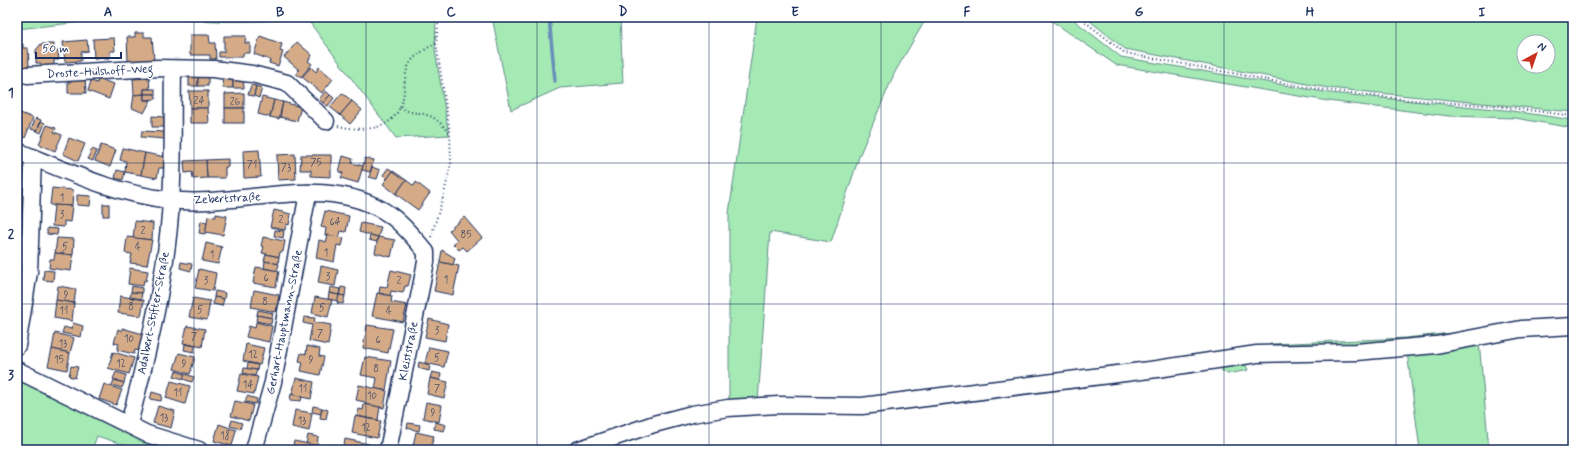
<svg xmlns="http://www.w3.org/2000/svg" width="1590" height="467" font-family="Mynerve,sans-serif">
	<rect width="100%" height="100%" fill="#fff"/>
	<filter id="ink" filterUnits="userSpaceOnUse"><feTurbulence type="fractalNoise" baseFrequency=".025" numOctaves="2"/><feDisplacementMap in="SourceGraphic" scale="8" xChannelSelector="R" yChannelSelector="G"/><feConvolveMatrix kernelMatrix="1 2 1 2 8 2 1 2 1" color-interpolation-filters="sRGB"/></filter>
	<g filter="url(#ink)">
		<g fill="#a5e9b4" stroke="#608c89" fill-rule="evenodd">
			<path d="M17 17H128L17 29Z"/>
			<path d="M172 17H436L435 50 449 135 396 138 307 19C262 21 216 24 172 17Z"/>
			<path d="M492 17H620L623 83 560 88 511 110Z"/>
			<path d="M757 17H927L895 72 860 154 831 242 770 232 758 402 729 403V213Z"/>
			<path d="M1046 17H1070L1121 57 1330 93 1505 110 1573 120V128L1515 118 1449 116 1328 101 1116 65Z"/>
			<path d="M1085 17H1573V112L1328 88 1125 49ZM1524 42H1548V66H1524Z"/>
			<path d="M1451 333V338L1406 345 1271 348 1270 344 1405 338Z"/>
			<path d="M1479 341 1489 450H1420L1407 352Z"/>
			<path d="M1243 359 1248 370 1228 374 1222 371 1221 363Z"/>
			<path d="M17 371 193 450H140L97 436 92 450H17Z"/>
		</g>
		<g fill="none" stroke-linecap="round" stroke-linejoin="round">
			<path stroke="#678fba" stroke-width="3.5" d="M549 17 555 81"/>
		</g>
		<g fill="#d5ab87" stroke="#1b2f5e">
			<path d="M135 33H144V37H152L154 60 128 61 127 37H135Z"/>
			<path d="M190 35H209L210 43H215L216 59H210V55H190Z"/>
			<path d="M224 36H246L245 43H250V53H243V57H219V52H224Z"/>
			<path d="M260 36 282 44 280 51 283 52 278 66 269 63 270 60 254 54Z"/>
			<path d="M114 38 115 51H110V58L94 59 93 39Z"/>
			<path d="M87 40 88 51 81 52V61L65 62 63 42Z"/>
			<path d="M297 42 312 55 308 61 312 64 301 77 296 74 299 70 284 57Z"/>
			<path d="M17 44H23V48H28L29 66 23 67 22 63H17Z"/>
			<path d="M41 44H54V51H58L59 60H54V67H41V63H36V50Z"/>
			<path d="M311 67 316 72 319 67 333 79 322 93 302 77Z"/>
			<rect x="189" y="75" width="9" height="11"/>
			<rect x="198" y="75" width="10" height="11"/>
			<path d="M85 77 86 93H68V78Z"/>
			<path d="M149 78 150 89H144V94L134 95 133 79Z"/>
			<path d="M222 78H233V88H223Z"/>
			<path d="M233 78H243L244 88H233Z"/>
			<path d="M98 79 114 84 109 99 88 91 91 81 97 83Z"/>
			<path d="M251 85 256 86 254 96 248 95Z"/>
			<path d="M256 86 262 88 259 98 254 96Z"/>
			<rect x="144" y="89" width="11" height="5"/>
			<path d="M189 91H208V108H190Z"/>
			<path d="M326 91 330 95 323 103 319 99Z"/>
			<path d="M244 93V108H225V94Z"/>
			<path d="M342 93 352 101 340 115 330 107Z"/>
			<path d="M144 94V100H151L144 113 132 108 134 95Z"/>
			<path d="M144 94H155L156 99 144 100Z"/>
			<path d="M330 95 334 98 328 106 323 103Z"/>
			<path d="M262 97 274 100 270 117 258 114Z"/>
			<path d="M274 100 283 102 279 119 270 117Z"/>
			<path d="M352 101 362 110 350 124 340 115Z"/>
			<path d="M283 102 301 107 297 121 280 117Z"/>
			<path d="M190 108H208L209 123H190Z"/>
			<rect x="225" y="108" width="19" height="15"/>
			<path d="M18 112 33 118 25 138 17 134Z"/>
			<path d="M152 116 164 117V127H152Z"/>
			<path d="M36 118 41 120 37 131 31 129Z"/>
			<path d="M41 121 45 123 41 133 37 131Z"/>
			<path d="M47 125 56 128 54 132 62 135 55 151 39 144Z"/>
			<path d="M142 131 165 132V139L141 137Z"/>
			<path d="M69 138 85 144 78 161 63 154Z"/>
			<path d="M101 145 116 150 110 167 95 161Z"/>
			<path d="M123 148 145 153 141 175 125 172 126 161 120 160Z"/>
			<path d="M92 149 97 151 93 161 88 159Z"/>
			<path d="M259 150 261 177 244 178 243 151Z"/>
			<path d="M145 153 166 157 163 168H159L157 178 141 175Z"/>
			<path d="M295 154 296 179 278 180 277 155Z"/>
			<path d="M301 155H331V177L311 176V170H300Z"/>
			<path d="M343 156 353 159 352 163 363 166 358 183 341 178 343 173 339 172Z"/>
			<path d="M365 158 374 160 370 172 362 170Z"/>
			<path d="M228 159V167H225V178H207L206 160Z"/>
			<path d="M206 160 207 178 193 179 192 172 185 173 184 161Z"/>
			<path d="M372 167 380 170 377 179 369 177Z"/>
			<path d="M388 168 393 171 387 179 383 175Z"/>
			<path d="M117 170 125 172 123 180 115 178Z"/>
			<path d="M393 171 406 180 396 194 383 184Z"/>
			<path d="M406 180 414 186 416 182 430 193 418 210 396 194Z"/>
			<path d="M52 188 73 190 72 206 50 205Z"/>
			<path d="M77 195 91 196 90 206 77 205Z"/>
			<path d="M17 202H22L21 216 17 215Z"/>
			<rect x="103" y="204" width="6" height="12"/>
			<path d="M54 205 72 206 70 222 64 221V227L52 226Z"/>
			<path d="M274 210 291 214 289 225 286 224 285 230 270 227Z"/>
			<path d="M325 211 349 216 346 232 341 231 339 238 325 235 326 228 321 227Z"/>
			<path d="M216 214 227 216 223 235 205 232 208 216 216 217Z"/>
			<path d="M17 215 21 216 19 233H17Z"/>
			<path d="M464 217 482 238 467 251 463 247 459 250 453 244 457 240 449 230Z"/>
			<path d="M135 221 153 223 152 240 133 238Z"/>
			<path d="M201 221 207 222 205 234 199 233Z"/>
			<path d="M361 223 381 227 378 237 359 232Z"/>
			<path d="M47 228 58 229 57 235 47 234Z"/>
			<path d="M275 230 284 231 283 238 274 236Z"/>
			<path d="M328 235 344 238 342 246 337 245 334 262 316 258 319 240 326 242Z"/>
			<path d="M370 235 378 237 377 242 369 240Z"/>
			<path d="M127 237 152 240 147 265 130 263 132 254 125 253Z"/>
			<path d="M263 237 285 241 283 252H280L279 257 262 253 264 247 261 246Z"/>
			<path d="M378 237 395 240 391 257 375 253Z"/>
			<path d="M57 238 74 239 73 255 55 253Z"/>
			<path d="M206 243 222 247 218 264 202 261Z"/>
			<path d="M442 250 455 258 453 265 440 262Z"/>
			<path d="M55 253 73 255 71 271 49 268 50 259H54Z"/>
			<path d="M266 254 279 257 278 264 264 261Z"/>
			<path d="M265 261 279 264 277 271 264 268Z"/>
			<path d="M181 262 192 264 191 271 180 268Z"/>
			<path d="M440 262 459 266 453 295 434 291Z"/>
			<path d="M321 266 338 270 335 286 318 283Z"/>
			<path d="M256 267 279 271 276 287 253 283Z"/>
			<path d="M130 268 148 271 146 281 144 280 143 286 128 284Z"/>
			<path d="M199 269 216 273 213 291 195 288Z"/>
			<path d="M44 270 54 271 53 281 43 280Z"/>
			<path d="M391 270 411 275 408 286H405L403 293 391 291 390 296 379 293 380 286 387 287Z"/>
			<path d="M58 286 76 289 74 303 56 300Z"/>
			<path d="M132 286 142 288V293L131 292Z"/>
			<path d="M330 287 340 289 339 295 329 293Z"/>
			<path d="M341 287 346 288 345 296 339 295Z"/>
			<path d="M254 290 279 295 276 312 251 307Z"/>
			<path d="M215 291 225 293 224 299 214 297Z"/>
			<path d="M131 292 142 293 141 299 130 297Z"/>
			<path d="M329 293 339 295 338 301 328 299Z"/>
			<path d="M377 293 392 296 391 302 407 305 403 322 372 316Z"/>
			<path d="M339 295 345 296 343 304 337 303Z"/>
			<path d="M120 296 144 300 141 316 118 313Z"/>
			<path d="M214 297 224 299 222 306 213 304Z"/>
			<path d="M315 297 332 300 328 317 312 313Z"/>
			<path d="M193 298 210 301 207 320 189 317Z"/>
			<path d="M56 300 74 303 72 321 54 318Z"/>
			<path d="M258 310 273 313 272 318 257 315Z"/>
			<path d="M257 315 272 318 271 324 256 321Z"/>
			<path d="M304 317 315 318 314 322 331 325 328 345 309 341 312 325 303 323Z"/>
			<path d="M429 319 448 324 445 341 425 337Z"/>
			<path d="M256 322 272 326 269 342 246 337 249 326 255 328Z"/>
			<path d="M73 323 83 326 81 337 62 333 64 327 71 329Z"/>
			<path d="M367 325 393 329 388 353 363 348Z"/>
			<path d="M187 326 205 329 202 347 183 343Z"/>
			<path d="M122 328 143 334 139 351 135 350 134 354 117 350 119 344 114 343 118 329 122 331Z"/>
			<path d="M55 333 74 338 70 353 52 349Z"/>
			<path d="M185 344 195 346 194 352 184 350Z"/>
			<path d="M246 344 264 348 260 365 243 361Z"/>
			<path d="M307 346 320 349 319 356 324 357 320 375 301 371 303 362 299 361 301 353 306 354Z"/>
			<path d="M429 347 448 351 444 367 425 363Z"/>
			<path d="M52 349 70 353 67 370 48 366Z"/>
			<path d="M113 352 134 358 129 374 108 368Z"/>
			<path d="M179 353 195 357 190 374 174 369Z"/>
			<path d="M365 357 391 361 386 390 375 389 377 378 361 375Z"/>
			<path d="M419 362 430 365 429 371 418 368Z"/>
			<path d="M248 363 258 365 257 370 247 369Z"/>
			<path d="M71 366 78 367 75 378 69 376Z"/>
			<path d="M244 368 257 370 255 376 243 373Z"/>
			<path d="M176 371 185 374 183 379 174 376Z"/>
			<path d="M116 372 126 375 124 383 113 379Z"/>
			<path d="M432 372 441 374 440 380 430 378Z"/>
			<path d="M185 374 194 377 192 382 183 379Z"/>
			<path d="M241 374 258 377 254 394 237 391Z"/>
			<path d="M296 378 314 382 311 399 292 395Z"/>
			<path d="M430 378 448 382 444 398 427 394Z"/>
			<path d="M114 380 124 383 122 388 112 385Z"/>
			<path d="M171 381 190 386 185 404 166 398Z"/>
			<path d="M104 384 122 390 116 405 99 399Z"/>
			<path d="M359 385 387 391 384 408 364 404 365 402 356 400Z"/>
			<path d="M152 392 162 395 161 401 150 399Z"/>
			<path d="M291 394 302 397 301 401 290 400Z"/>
			<path d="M247 396 257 399 256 404 245 402Z"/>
			<path d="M235 401 253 405 249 421 231 416Z"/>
			<path d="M426 402 442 405 439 422 423 418Z"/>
			<path d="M364 404 380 407 378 420 357 416 359 409 363 410Z"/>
			<path d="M158 406 175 411 171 428 153 423Z"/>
			<path d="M313 406 322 408 321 414 312 412Z"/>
			<path d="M322 408 328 410 326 419 320 418Z"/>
			<path d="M295 410 312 413 309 431 292 427Z"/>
			<path d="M355 416 381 421 377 438 352 433Z"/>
			<path d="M232 420 242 423 240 429 230 426Z"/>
			<path d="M435 422 446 425 444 431 434 429Z"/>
			<path d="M408 423 420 425 419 431 407 428Z"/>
			<path d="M219 424 236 430 232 446 214 441Z"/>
			<path d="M416 432 434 436 430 450H412Z"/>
			<path d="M308 435 318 437 317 446 306 444Z"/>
			<path d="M345 439 369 444 368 450H343Z"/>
			<path d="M294 441 319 446 318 450H292Z"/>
			<path d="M331 445 341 447V450H330Z"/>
		</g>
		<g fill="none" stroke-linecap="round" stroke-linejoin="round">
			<g stroke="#1b2f5e" stroke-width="19">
				<g id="minor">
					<path d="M27 75 157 68 213 69 252 74 287 83 326 121"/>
					<path d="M17 151C67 171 115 194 170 200 241 209 325 170 390 215 404 225 415 239 426 252V262L388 450"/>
					<path d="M17 346 29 272 33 157"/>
					<path d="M17 370 147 434 199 450"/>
					<path d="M129 424C148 351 167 276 171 200 174 157 172 113 173 69"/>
					<path d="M254 450 273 382 308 193"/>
					<path d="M577 450 654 424 692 414 728 408 779 405 862 406 1157 369 1257 354 1356 352 1436 345 1521 329 1573 326"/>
				</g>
			</g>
			<g stroke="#1b2f5e" stroke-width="2" stroke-dasharray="1 3" stroke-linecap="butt">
				<path d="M1079 17 1125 53 1316 89 1412 100 1498 106 1573 116"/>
				<path d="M400 107C413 115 415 111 427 115 437 118 443 126 450 133"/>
				<path d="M338 126C365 132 396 131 403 98 405 88 404 76 408 67 412 56 426 49 436 43"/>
				<path d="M431 237 444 194 451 163 450 133 436 43 439 17"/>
			</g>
			<use href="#minor" stroke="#fff" stroke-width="16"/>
		</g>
	</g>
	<path fill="none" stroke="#1b2f5e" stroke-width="1" stroke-opacity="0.55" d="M194 17V450M366 17V450M537 17V450M709 17V450M881 17V450M1053 17V450M1224 17V450M1396 17V450M17 163H1573M17 304H1573"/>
	<g text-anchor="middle" stroke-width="3" stroke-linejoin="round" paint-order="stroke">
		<g font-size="10" fill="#4a4e68">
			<text x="199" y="104">24</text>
			<text x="235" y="105">26</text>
			<text x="316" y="166">75</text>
			<text x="252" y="168">71</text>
			<text x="286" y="171">73</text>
			<text x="62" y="201">1</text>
			<text x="62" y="218">3</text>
			<text x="281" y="223">2</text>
			<text x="335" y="225">64</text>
			<text x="143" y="234">2</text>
			<text x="466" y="238">85</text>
			<text x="65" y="250">5</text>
			<text x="138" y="250">4</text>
			<text x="326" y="256">1</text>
			<text x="212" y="258">1</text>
			<text x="328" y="280">3</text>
			<text x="266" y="281">6</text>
			<text x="446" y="283">1</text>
			<text x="206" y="284">3</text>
			<text x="399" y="284">2</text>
			<text x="66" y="298">9</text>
			<text x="265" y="305">8</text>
			<text x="131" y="310">8</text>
			<text x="322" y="311">5</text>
			<text x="200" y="313">5</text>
			<text x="64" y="314">11</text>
			<text x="389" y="314">4</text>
			<text x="437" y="334">3</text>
			<text x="320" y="337">7</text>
			<text x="194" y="340">7</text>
			<text x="129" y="342">10</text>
			<text x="378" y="343">6</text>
			<text x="63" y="347">13</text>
			<text x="253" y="358">12</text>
			<text x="437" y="361">5</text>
			<text x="59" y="363">15</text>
			<text x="311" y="363">9</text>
			<text x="121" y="367">12</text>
			<text x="184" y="367">9</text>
			<text x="376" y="372">8</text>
			<text x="248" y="388">14</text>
			<text x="303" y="392">11</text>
			<text x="437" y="392">7</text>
			<text x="178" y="396">11</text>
			<text x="372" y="399">10</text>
			<text x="433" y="416">9</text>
			<text x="164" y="421">13</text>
			<text x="302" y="424">13</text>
			<text x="366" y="431">12</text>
			<text x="225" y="439">18</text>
		</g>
		<g font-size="12" fill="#1b2f5e" stroke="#fff">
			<text transform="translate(100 71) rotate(-3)" y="4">Droste-Hülshoff-Weg</text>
			<text transform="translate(227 198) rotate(-3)" y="4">Zebertstraße</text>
			<text transform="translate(153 313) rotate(-79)" y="4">Adalbert-Stifter-Straße</text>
			<text transform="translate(284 322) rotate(-79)" y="4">Gerhart-Hauptmann-Straße</text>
			<text transform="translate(408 351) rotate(-79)" y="4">Kleiststraße</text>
		</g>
	</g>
	<rect width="1590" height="467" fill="none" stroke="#fff" stroke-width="44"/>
	<g transform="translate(1536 54) rotate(40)"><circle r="19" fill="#ffffff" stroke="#a4acbf"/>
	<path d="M0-3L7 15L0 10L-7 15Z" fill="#c8321e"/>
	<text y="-6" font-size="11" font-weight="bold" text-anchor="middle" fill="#1b2f5e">N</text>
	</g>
	<path d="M36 52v6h85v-6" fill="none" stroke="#1b2f5e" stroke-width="2"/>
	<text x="42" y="52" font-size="12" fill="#1b2f5e" stroke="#ffffff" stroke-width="3" paint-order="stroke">50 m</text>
	<rect x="22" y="22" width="1546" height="423" fill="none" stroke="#1b2f5e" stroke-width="1.5"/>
	<g font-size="13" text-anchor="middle" font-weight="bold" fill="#1b2f5e">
		<text x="108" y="16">A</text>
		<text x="280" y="16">B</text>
		<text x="451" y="16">C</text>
		<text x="623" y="16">D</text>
		<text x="795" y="16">E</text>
		<text x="967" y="16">F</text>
		<text x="1139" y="16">G</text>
		<text x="1310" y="16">H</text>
		<text x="1482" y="16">I</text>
		<text x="11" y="97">1</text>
		<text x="11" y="238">2</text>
		<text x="11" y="379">3</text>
	</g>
</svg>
